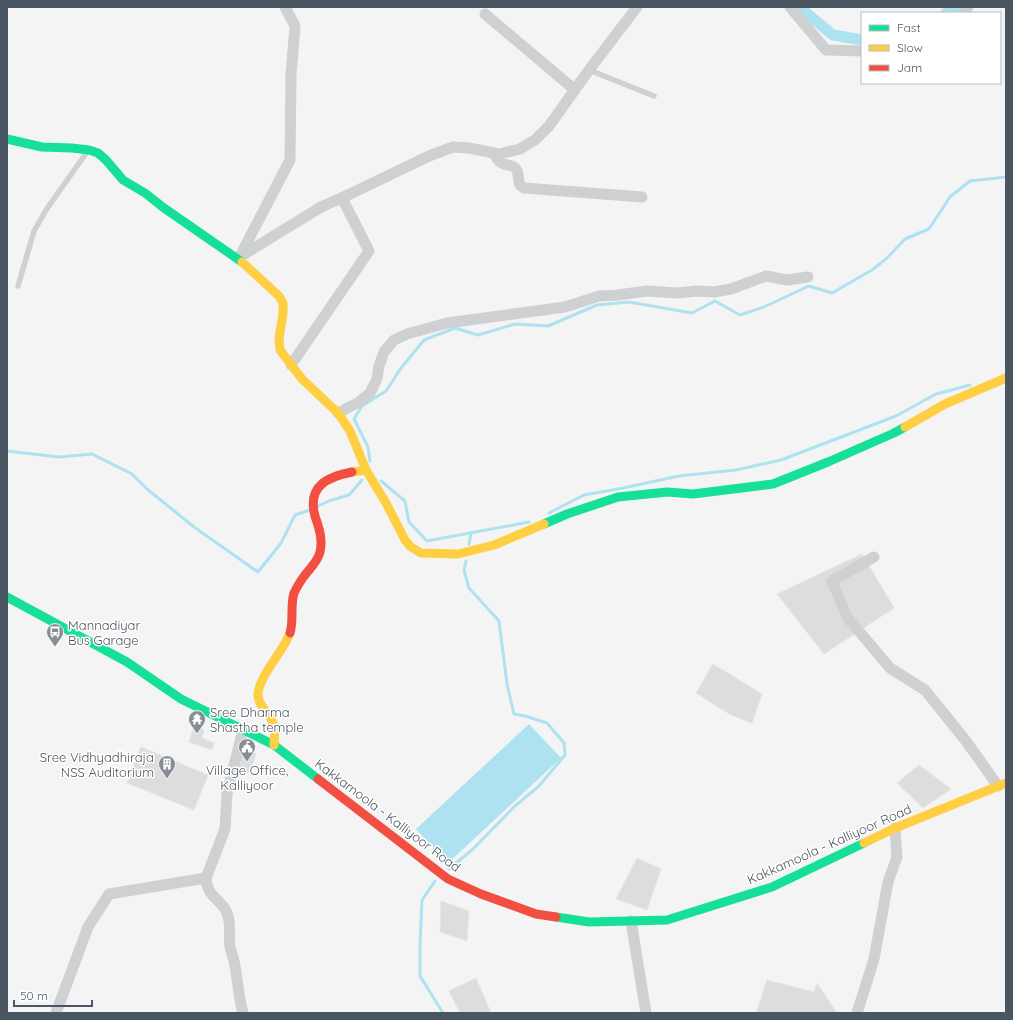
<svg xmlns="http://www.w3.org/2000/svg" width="1013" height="1020" font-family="Quicksand,sans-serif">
	<rect width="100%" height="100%" fill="#f4f4f4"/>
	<path fill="#aee2f0" d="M529 724 561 758 448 863 416 829Z"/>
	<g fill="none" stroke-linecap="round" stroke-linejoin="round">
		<g stroke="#aee2f0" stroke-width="3">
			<path d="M7 451 59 457 92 454 132 474 147 489 194 527 258 572 281 543 295 515 310 510"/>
			<path d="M370 461 368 447 354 419 362 406 386 391 401 368 424 340 455 328 478 335 515 324 548 326 597 305 629 302 692 313 715 301 740 315 764 307 809 286 832 293 872 270 887 258 905 239 929 229 950 197 970 181 1006 177"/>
			<path d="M381 481 405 501 409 522 427 541 529 522"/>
			<path d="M318 506 329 501 349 495 362 480"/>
			<path d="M549 513 584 495 623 488 679 476 736 470 781 460 896 416 936 394 970 385"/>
			<path d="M469 544 471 533"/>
			<path d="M449 869 473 849 515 806 539 786 565 755 564 743 547 723 525 716 514 714 507 684 499 621 469 588 464 570 466 561"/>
			<path d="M435 881 422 900 420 944V976L443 1013"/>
		</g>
		<g stroke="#aee2f0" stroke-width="11">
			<path d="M799 7 833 35 862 40"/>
			<path d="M946 13 958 7"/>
		</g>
	</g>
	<g fill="#ddddde" stroke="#e5e6e7">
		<path d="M862 554 894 608 824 654 777 594Z"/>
		<path d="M713 664 762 694 752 723 731 715 696 693Z"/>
		<path d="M194 726 204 730 202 738 214 743 212 750 189 742Z"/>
		<path d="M141 747 208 775 194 810 127 783Z"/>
		<path d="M244 750 256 754 250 773 238 769Z"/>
		<path d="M919 765 951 789 923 808 897 783Z"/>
		<path d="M637 858 661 869 647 910 616 899Z"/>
		<path d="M441 901 469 911 467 941 440 932Z"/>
		<path d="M476 978 491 1013H460L449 991Z"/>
		<path d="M767 980 814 992 817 983 837 1013H756Z"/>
	</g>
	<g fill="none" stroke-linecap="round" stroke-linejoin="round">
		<g stroke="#ced0d2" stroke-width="5.5">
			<path d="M589 70 654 96"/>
			<path d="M18 286 34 231 46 210 87 152"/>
		</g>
		<g stroke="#ced0d2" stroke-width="11">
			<path d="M790 7 826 50 862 51"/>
			<path d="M963 13 968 7"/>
			<path d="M485 14 575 90"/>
			<path d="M494 153C501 170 510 161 516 169 519 173 518 180 520 185L524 188 642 197"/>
			<path d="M238 258 321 207 350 194 429 156 453 147 469 148 499 154 520 149 535 140 549 126 589 70 637 7"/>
			<path d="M239 258 290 160 291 75 295 26 285 7"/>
			<path d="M291 365 369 251 342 198"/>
			<path d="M338 413 359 402 370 393 377 379 379 366 384 352 394 340 407 334 447 323 565 307 599 296 618 295 647 291 678 293 696 291 714 292 731 289 766 276 787 280 808 277"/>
			<path d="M874 557 832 581 847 617 890 668 925 690 966 741 998 786"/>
			<path d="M631 921 646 1013"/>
			<path d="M56 1013 88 927 109 894 206 878"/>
			<path d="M243 1013C238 996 238 978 234 961 233 956 231 952 230 947 228 934 232 926 227 913 221 898 207 898 206 878L225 829 227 793 243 730"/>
			<path d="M857 1013 874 959 888 882 897 857 895 828"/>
		</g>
		<g stroke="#16e098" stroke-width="9">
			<path d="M7 139 42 147 72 148 89 150 98 153 106 160 123 180 145 193 164 208 242 262"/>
			<path d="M544 524 567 514 618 497 667 492 693 494 773 484 828 462 894 433 905 427"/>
			<path d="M7 597 127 662 181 699 274 745 318 779"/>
			<path d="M556 917 589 922 667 920 772 887 864 843"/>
		</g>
		<g stroke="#ffcf43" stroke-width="9">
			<path d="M242 262 279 296 283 303V314L279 338 280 350 302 379 338 413 350 431 366 470 352 472"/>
			<path d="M905 427 945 404 1006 378"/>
			<path d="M366 470 386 503 405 540 411 547 421 553 458 554 494 545 544 524"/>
			<path d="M274 745C274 738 276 731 273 723 270 714 259 707 258 696 257 678 284 651 290 633"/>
			<path d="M864 843 895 828 1006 783"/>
		</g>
		<g stroke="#f24e42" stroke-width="9">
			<path d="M290 633C294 620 290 606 294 593 297 587 301 580 305 575 311 567 318 561 320 552 323 539 319 528 315 516 307 486 327 477 352 472"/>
			<path d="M318 779 448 879 481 894 536 914 556 917"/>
		</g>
	</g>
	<defs>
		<g id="bus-pin" transform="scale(0.9)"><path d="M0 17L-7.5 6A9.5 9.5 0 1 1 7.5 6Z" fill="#868d94" stroke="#fff"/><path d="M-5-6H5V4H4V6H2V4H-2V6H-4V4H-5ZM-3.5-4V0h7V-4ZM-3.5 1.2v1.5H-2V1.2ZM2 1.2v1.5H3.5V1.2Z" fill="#fff"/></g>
		<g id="temple-pin" transform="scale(0.9)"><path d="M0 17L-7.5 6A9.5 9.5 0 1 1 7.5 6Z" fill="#868d94" stroke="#fff"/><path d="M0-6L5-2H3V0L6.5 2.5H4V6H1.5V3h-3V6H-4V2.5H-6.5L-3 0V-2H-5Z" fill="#fff"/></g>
		<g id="civic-pin" transform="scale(0.9)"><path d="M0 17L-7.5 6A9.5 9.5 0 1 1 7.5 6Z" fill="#868d94" stroke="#fff"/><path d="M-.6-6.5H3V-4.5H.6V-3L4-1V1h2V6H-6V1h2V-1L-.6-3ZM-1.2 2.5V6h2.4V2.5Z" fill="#fff"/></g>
		<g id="building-pin" transform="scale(0.9)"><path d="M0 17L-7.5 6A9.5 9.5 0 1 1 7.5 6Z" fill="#868d94" stroke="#fff"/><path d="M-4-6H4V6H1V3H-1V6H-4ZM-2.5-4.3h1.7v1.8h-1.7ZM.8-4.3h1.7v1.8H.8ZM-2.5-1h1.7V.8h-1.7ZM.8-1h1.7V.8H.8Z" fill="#fff"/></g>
	</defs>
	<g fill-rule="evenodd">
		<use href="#bus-pin" x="55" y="632"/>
		<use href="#temple-pin" x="197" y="719"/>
		<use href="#civic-pin" x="247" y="747"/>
		<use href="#building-pin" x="167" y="764"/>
	</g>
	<g text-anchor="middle" stroke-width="3" stroke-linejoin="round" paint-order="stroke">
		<g font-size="13" fill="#4a5661" stroke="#fff" text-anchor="start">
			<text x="68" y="630">Mannadiyar<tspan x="68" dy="15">Bus Garage</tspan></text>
			<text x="210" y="717">Sree Dharma<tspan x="210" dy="15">Shastha temple</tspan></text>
			<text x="154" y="762" text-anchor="end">Sree Vidhyadhiraja<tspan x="154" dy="15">NSS Auditorium</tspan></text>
			<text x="247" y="775" text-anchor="middle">Village Office,<tspan x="247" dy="15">Kalliyoor</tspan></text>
		</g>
		<g font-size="13" fill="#4a5661" stroke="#fff">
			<text transform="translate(388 815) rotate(37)" y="5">Kakkamoola - Kalliyoor Road</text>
			<text transform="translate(829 844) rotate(-24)" y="5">Kakkamoola - Kalliyoor Road</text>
		</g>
	</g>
	<rect width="1013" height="1020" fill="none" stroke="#4a5661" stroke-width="16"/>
	<rect x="861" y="12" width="140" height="72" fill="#ffffff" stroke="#b7bbc0"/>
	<rect x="869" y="25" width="20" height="6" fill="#16e098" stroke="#b7bbc0"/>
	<text x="897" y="32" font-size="12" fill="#4a5661">Fast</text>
	<rect x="869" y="45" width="20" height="6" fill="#ffcf43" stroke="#b7bbc0"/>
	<text x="897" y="52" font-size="12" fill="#4a5661">Slow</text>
	<rect x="869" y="65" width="20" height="6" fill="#f24e42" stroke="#b7bbc0"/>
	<text x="897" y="72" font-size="12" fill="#4a5661">Jam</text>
	<path d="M14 1000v6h78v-6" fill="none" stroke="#4a5661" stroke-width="2"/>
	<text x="20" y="1000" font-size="12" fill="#4a5661" stroke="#ffffff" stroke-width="3" paint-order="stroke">50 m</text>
</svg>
